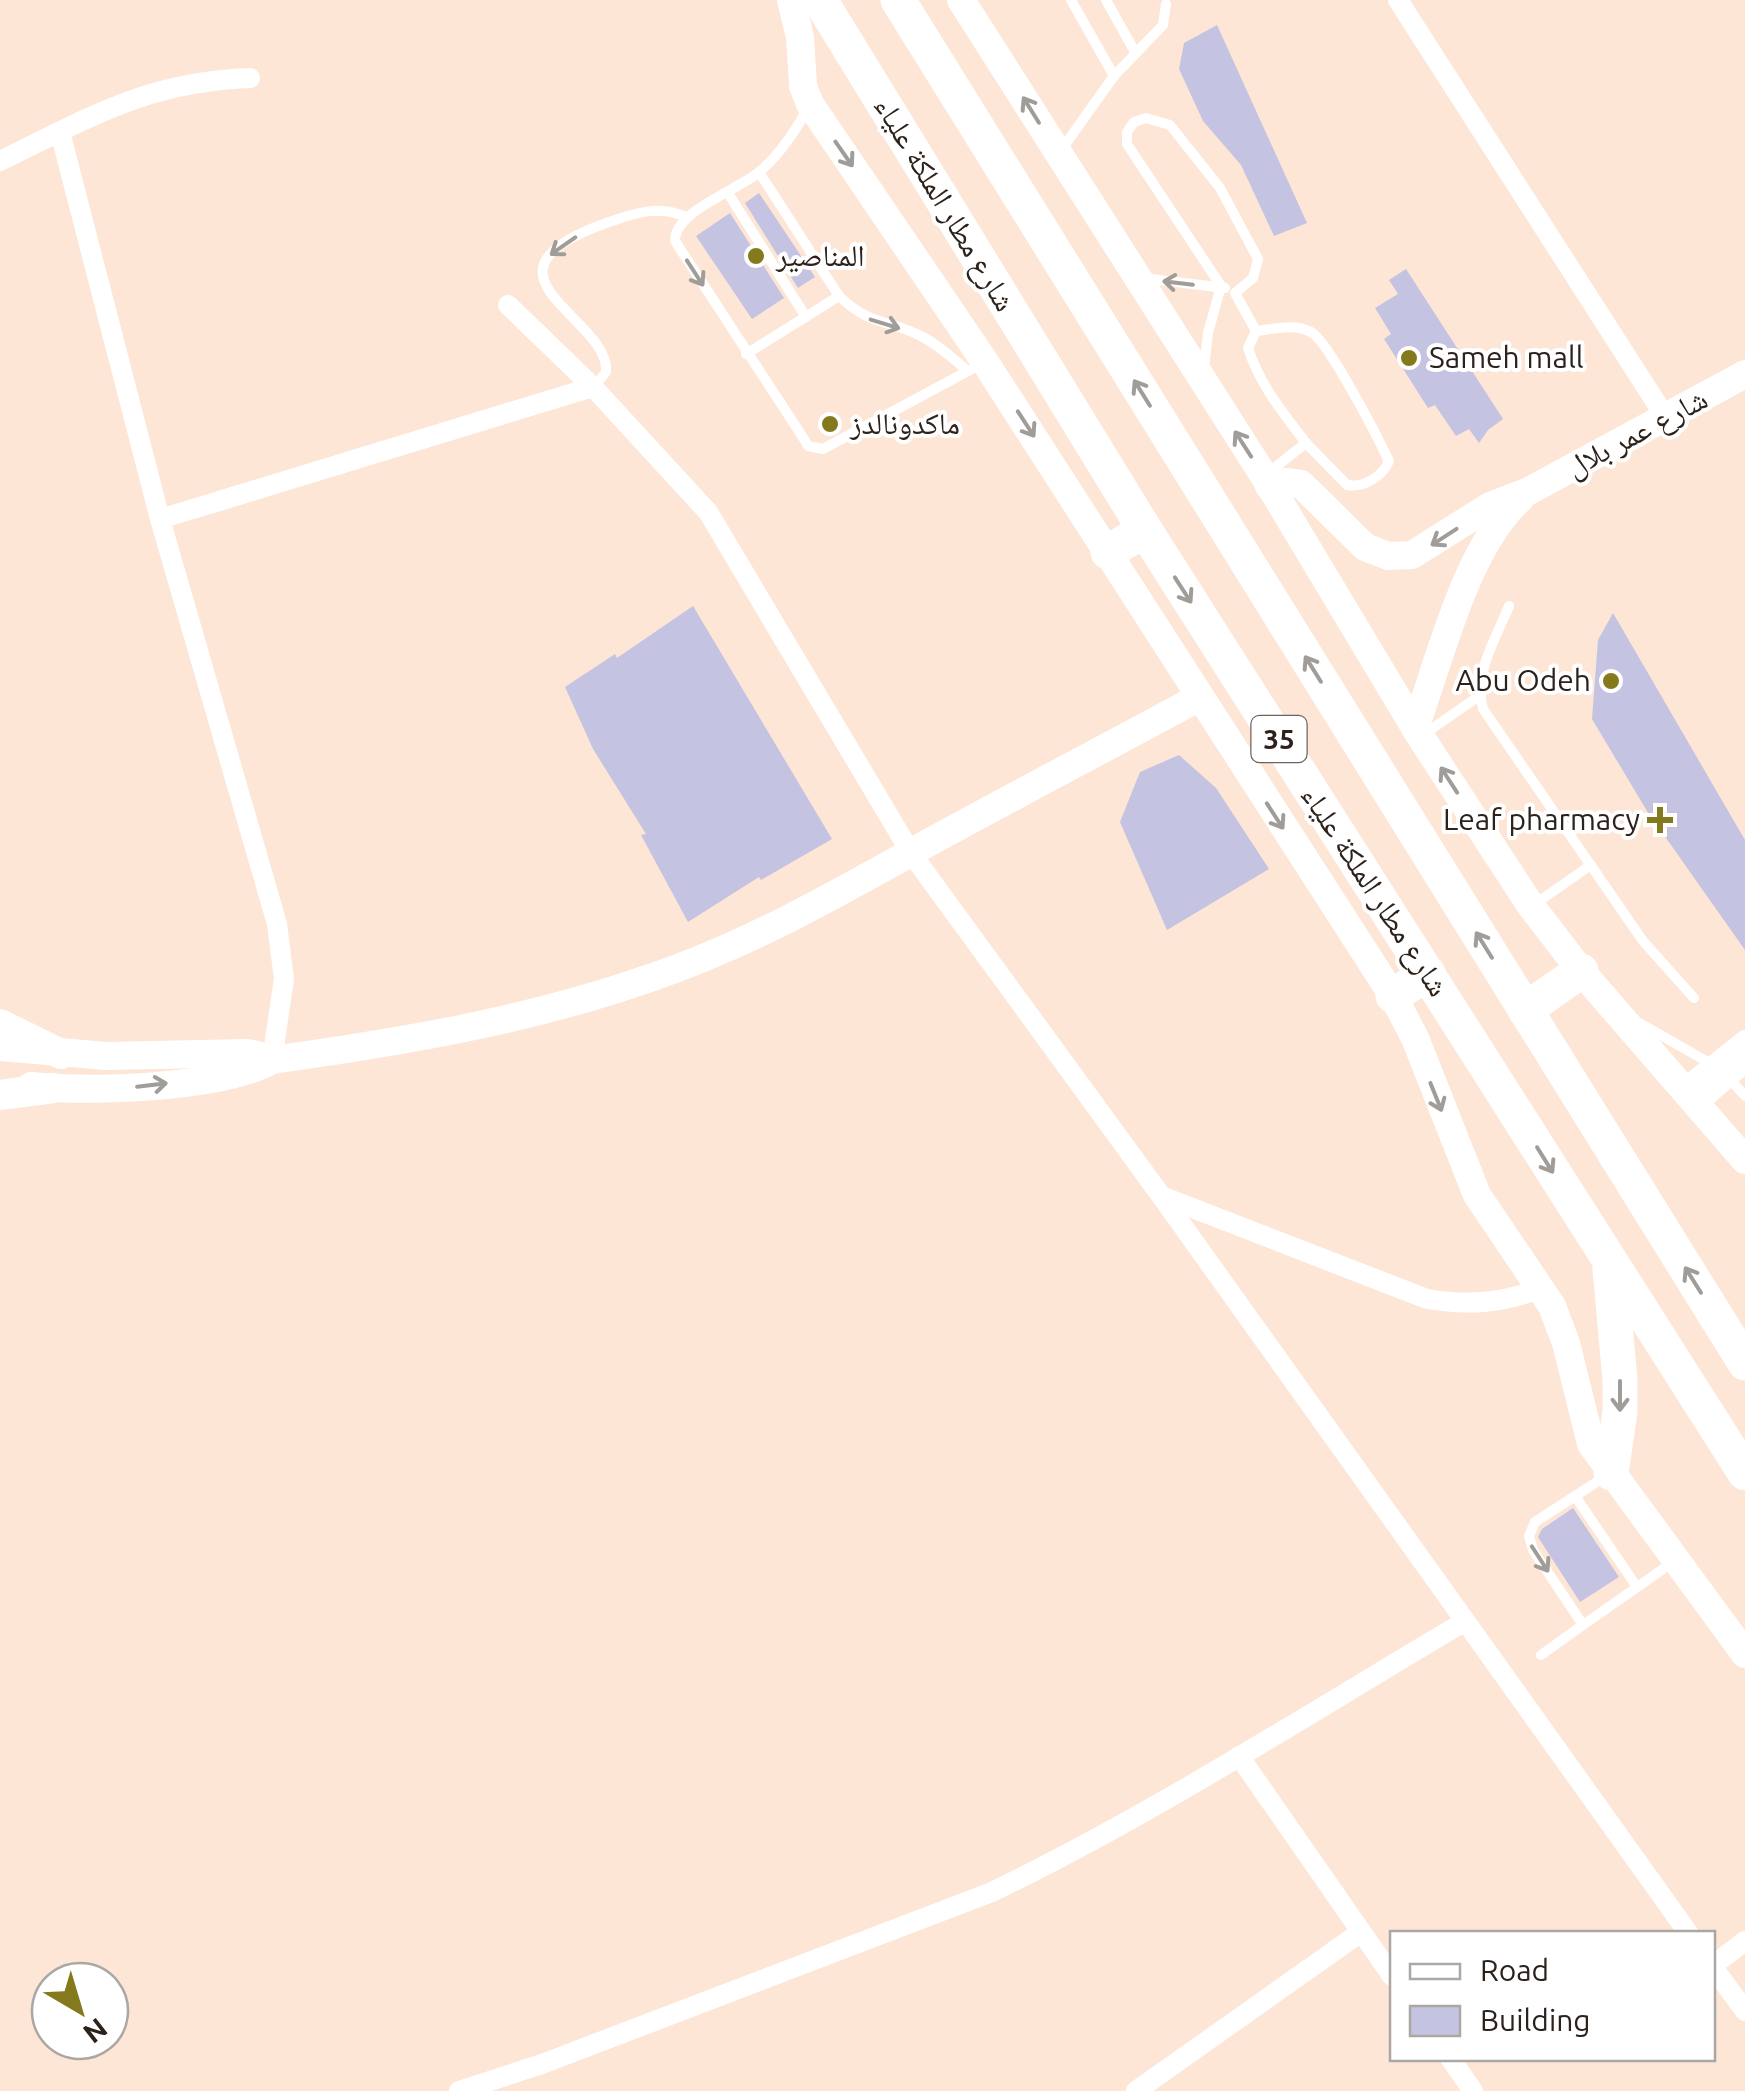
<svg xmlns="http://www.w3.org/2000/svg" width="1745" height="2091" font-family="Ubuntu,'Noto Naskh Arabic',sans-serif">
	<rect width="100%" height="100%" fill="#fde6d5"/>
	<g fill="#c5c3e2">
		<path d="M1217 25 1307 223 1274 236 1241 165 1203 121 1179 69 1184 43Z"/>
		<path d="M759 193 815 277 798 288 745 203Z"/>
		<path d="M730 213 784 298 752 319 696 236Z"/>
		<path d="M1406 269 1503 419 1488 430 1479 443 1469 429 1456 436 1435 405 1428 408 1384 339 1391 334 1375 308 1398 294 1389 280Z"/>
		<path d="M693 606 832 839 761 880 759 877 688 922 641 835 646 834 593 749 565 687 615 654 617 658Z"/>
		<path d="M1613 613 1745 840V950L1647 811 1592 719 1598 640Z"/>
		<path d="M1179 755 1216 788 1269 869 1167 930 1120 822 1140 772Z"/>
		<path d="M1573 1508 1619 1577 1580 1602 1538 1537 1542 1529Z"/>
	</g>
	<g fill="none" stroke-linecap="round" stroke-linejoin="round">
		<g stroke="#fff" stroke-width="10">
			<path d="M1071 0 1114 76"/>
			<path d="M1106 0 1135 52"/>
			<path d="M807 110C794 133 779 156 758 173 735 191 674 212 675 241L804 439 808 446 823 449 981 364"/>
			<path d="M1062 149 1114 76 1163 25 1166 4"/>
			<path d="M759 172 839 296C871 327 889 319 923 337 940 346 953 359 968 371"/>
			<path d="M728 193 806 317"/>
			<path d="M1143 278 1225 288"/>
			<path d="M1221 286 1127 144V132L1134 122 1146 118 1170 125 1220 188 1258 259 1253 278 1235 293 1256 331C1274 329 1294 323 1311 332 1329 342 1378 438 1389 461 1383 476 1364 488 1347 485L1306 443"/>
			<path d="M1256 331 1248 348C1260 385 1283 413 1306 443L1264 476"/>
			<path d="M746 354 839 296"/>
			<path d="M1204 368 1208 333 1221 286"/>
			<path d="M594 387 606 372C611 316 453 273 618 219 642 211 663 206 686 217"/>
			<path d="M1509 606C1496 638 1473 674 1483 709L1643 941 1694 998"/>
			<path d="M1423 735 1479 696"/>
			<path d="M1532 906 1591 865"/>
			<path d="M1638 1022 1715 1066"/>
			<path d="M1728 1077 1745 1096"/>
			<path d="M1606 1476 1535 1522 1529 1536 1533 1550 1583 1625 1676 1560"/>
			<path d="M1575 1496 1637 1587"/>
			<path d="M1541 1655 1583 1625"/>
		</g>
		<g stroke="#fff" stroke-width="20">
			<path d="M1398 0 1666 418"/>
			<path d="M60 132 160 519 277 924 284 979 272 1060"/>
			<path d="M0 161C91 117 146 82 250 78"/>
			<path d="M508 305 593 387 708 512 911 853 1162 1197 1689 1934"/>
			<path d="M160 519 593 387"/>
			<path d="M1683 1089 1745 1040"/>
			<path d="M1696 1105 1745 1063"/>
			<path d="M1164 1197 1427 1299C1469 1306 1503 1303 1542 1288"/>
			<path d="M1239 1756 1392 1976"/>
			<path d="M1712 1966 1745 2011"/>
			<path d="M1712 1966 1745 1941"/>
			<path d="M1450 2058 1473 2091"/>
			<path d="M459 2091 542 2064 992 1892C1155 1813 1308 1714 1464 1622"/>
			<path d="M1136 2091 1361 1932"/>
		</g>
		<g stroke="#fff" stroke-width="28">
			<path d="M791 0 800 37 803 86 810 104 985 362 1393 996 1415 1038 1477 1195 1552 1306 1566 1343 1591 1444 1745 1654"/>
			<path d="M961 0 1264 476 1420 736 1531 906 1581 971 1745 1160"/>
			<path d="M1269 486 1286 482 1301 484 1365 547 1388 556 1412 555 1490 506 1529 491 1745 374"/>
			<path d="M1415 728C1440 659 1466 548 1520 499"/>
			<path d="M0 1047 106 1056 247 1053 266 1057"/>
			<path d="M31 1086C90 1092 221 1089 272 1060 401 1042 527 1021 650 978 742 947 826 900 910 853 1006 800 1102 750 1198 698"/>
		</g>
		<g stroke="#fff" stroke-width="30">
			<path d="M0 1024 61 1054"/>
			<path d="M0 1095 54 1088"/>
		</g>
		<g stroke="#fff" stroke-width="35">
			<path d="M820 0 1145 530 1745 1473"/>
			<path d="M898 0 1745 1363"/>
			<path d="M1108 552 1145 530"/>
			<path d="M1393 996 1428 973"/>
			<path d="M1525 1010 1581 971"/>
			<path d="M1610 1269 1620 1380V1412L1611 1473"/>
		</g>
	</g>
	<defs><path id="oneway-shaft" d="M-6 0H5M1.5-3L5.5 0L1.5 3" fill="none" stroke-width="1.6" stroke-linecap="round" stroke-linejoin="round" transform="scale(2.5)"/></defs>
	<g stroke="#a09c98">
		<use href="#oneway-shaft" transform="translate(1031 110) rotate(-122)"/>
		<use href="#oneway-shaft" transform="translate(844 154) rotate(55)"/>
		<use href="#oneway-shaft" transform="translate(563 246) rotate(145)"/>
		<use href="#oneway-shaft" transform="translate(695 273) rotate(57)"/>
		<use href="#oneway-shaft" transform="translate(1178 283) rotate(-173)"/>
		<use href="#oneway-shaft" transform="translate(885 324) rotate(17)"/>
		<use href="#oneway-shaft" transform="translate(1142 393) rotate(-122)"/>
		<use href="#oneway-shaft" transform="translate(1026 424) rotate(57)"/>
		<use href="#oneway-shaft" transform="translate(1243 444) rotate(-123)"/>
		<use href="#oneway-shaft" transform="translate(1444 537) rotate(147)"/>
		<use href="#oneway-shaft" transform="translate(1183 590) rotate(57)"/>
		<use href="#oneway-shaft" transform="translate(1313 669) rotate(-122)"/>
		<use href="#oneway-shaft" transform="translate(1449 780) rotate(-123)"/>
		<use href="#oneway-shaft" transform="translate(1275 816) rotate(57)"/>
		<use href="#oneway-shaft" transform="translate(1484 945) rotate(-122)"/>
		<use href="#oneway-shaft" transform="translate(152 1085) rotate(-7)"/>
		<use href="#oneway-shaft" transform="translate(1436 1097) rotate(68)"/>
		<use href="#oneway-shaft" transform="translate(1545 1160) rotate(58)"/>
		<use href="#oneway-shaft" transform="translate(1693 1280) rotate(-122)"/>
		<use href="#oneway-shaft" transform="translate(1620 1396) rotate(90)"/>
		<use href="#oneway-shaft" transform="translate(1540 1559) rotate(57)"/>
	</g>
	<g fill="#85791e" stroke="#fff" stroke-width="4">
		<circle cx="756" cy="256" r="10"/>
		<circle cx="1409" cy="358" r="10"/>
		<circle cx="830" cy="424" r="10"/>
		<circle cx="1611" cy="681" r="10"/>
		<path d="M1655 805h10v10h10v10h-10v10h-10v-10h-10v-10h10z"/>
	</g>
	<g text-anchor="middle" stroke-width="8" stroke-linejoin="round" paint-order="stroke">
		<rect fill="#fff" stroke="#6c645f" stroke-width="2.5" x="1251.5" y="716" width="55" height="46" rx="8"/>
		<g font-size="28" font-weight="bold" fill="#2d221b">
			<text x="1279" y="749">35</text>
		</g>
		<g font-size="30" fill="#2d221b" stroke="#fff">
			<text transform="translate(945 204) rotate(59)" y="10">شارع مطار الملكة علياء</text>
			<text transform="translate(1637 433) rotate(-28)" y="10">شارع عمر بلال</text>
			<text transform="translate(1375 891) rotate(57)" y="10">شارع مطار الملكة علياء</text>
		</g>
		<g font-size="30" fill="#2d221b" stroke="#fff" text-anchor="start">
			<text x="776" y="266">المناصير</text>
			<text x="1429" y="368">Sameh mall</text>
			<text x="850" y="434">ماكدونالدز</text>
			<text x="1591" y="691" text-anchor="end">Abu Odeh</text>
			<text x="1640" y="830" text-anchor="end">Leaf pharmacy</text>
		</g>
	</g>
	<rect x="1390" y="1931" width="325" height="130" fill="#ffffff" stroke="#aba7a4" stroke-width="2.5"/>
	<rect x="1410" y="1964" width="50" height="15" fill="#ffffff" stroke="#aba7a4" stroke-width="2.5"/>
	<text x="1480" y="1981" font-size="30" fill="#2d221b">Road</text>
	<rect x="1410" y="2006" width="50" height="30" fill="#c5c3e2" stroke="#aba7a4" stroke-width="2.5"/>
	<text x="1480" y="2031" font-size="30" fill="#2d221b">Building</text>
	<g transform="translate(80 2011) rotate(142)"><circle r="48" fill="#ffffff" stroke="#aba7a4" stroke-width="2.5"/>
	<path d="M0-8L18 38L0 25L-18 38Z" fill="#85791e"/>
	<text y="-15" font-size="28" font-weight="bold" text-anchor="middle" fill="#2d221b">N</text>
	</g>
</svg>
